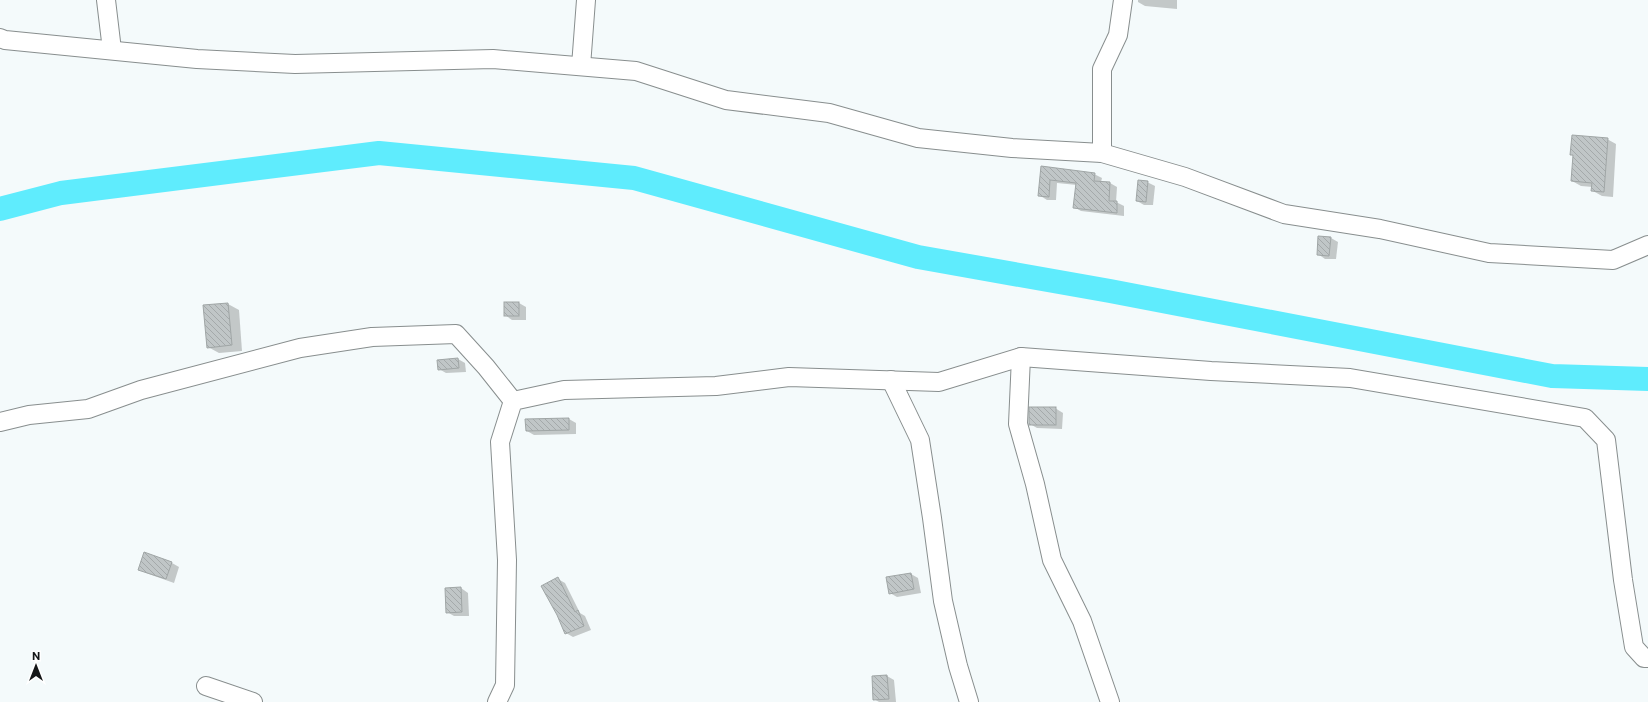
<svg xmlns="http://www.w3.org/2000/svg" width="1648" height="702" font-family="Commissioner,sans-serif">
	<defs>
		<pattern id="building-back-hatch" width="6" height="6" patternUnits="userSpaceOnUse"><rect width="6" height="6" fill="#c0c6c7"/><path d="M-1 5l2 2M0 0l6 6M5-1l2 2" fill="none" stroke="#a4a9aa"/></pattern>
	</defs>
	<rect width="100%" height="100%" fill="#f4fafb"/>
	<g fill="#0003">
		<path d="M1138 0H1177V9L1145 6 1138 2Z"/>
		<path d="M1607 139 1616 144 1613 197 1602 196 1593 191V187L1581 186 1572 181 1574 156 1571 155Z"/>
		<path d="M1042 167 1094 174 1102 178 1101 182 1110 183 1117 187 1116 202 1124 206V216L1081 211 1074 207 1077 185 1057 183 1056 200H1047L1039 195Z"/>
		<path d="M1147 182 1155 186 1153 205H1144L1137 201Z"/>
		<path d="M1331 238 1338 242 1336 259H1325L1318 254Z"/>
		<path d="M519 303 526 307V320H512L505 315Z"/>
		<path d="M228 304 239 310 242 351 219 353 208 347Z"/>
		<path d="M458 359 465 363 466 372 446 373 439 369Z"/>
		<path d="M1055 408 1063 413 1062 429 1037 428 1030 424Z"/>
		<path d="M569 419 576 423V434L534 435 527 431Z"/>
		<path d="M144 554 172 563 179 567 174 583 146 573 139 569Z"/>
		<path d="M911 574 918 578 921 593 897 597 890 593Z"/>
		<path d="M558 579 565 583 580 613 585 616 591 630 573 637 566 633Z"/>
		<path d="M461 588 468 593 469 616H454L447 612 446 589Z"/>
		<path d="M887 676 894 680 896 702H879L874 699 873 677Z"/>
	</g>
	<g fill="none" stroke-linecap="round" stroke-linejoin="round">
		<path stroke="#5fecfd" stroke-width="24" d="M0 209 61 193 379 153 634 178 918 257 1110 291 1552 376 1648 379"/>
	</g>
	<g fill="url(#building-back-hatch)" stroke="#a0a6a6">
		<path d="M1572 135 1608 138 1604 192 1591 191 1592 183 1571 181 1573 155H1570Z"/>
		<path d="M1041 166 1095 173 1094 181 1110 182 1109 201H1117V213L1073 208 1076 183 1050 180 1049 197 1038 196Z"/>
		<path d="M1138 180 1148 181 1146 202 1136 201Z"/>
		<path d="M1318 236 1331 237 1329 256 1317 255Z"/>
		<rect x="504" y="302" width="15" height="14"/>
		<path d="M228 303 232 345 207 348 203 305Z"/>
		<path d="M458 358 459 368 438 370 437 360Z"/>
		<rect x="1029" y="407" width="27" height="18"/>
		<path d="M569 418V430L526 431 525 419Z"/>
		<path d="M144 552 172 562 166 579 138 570Z"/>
		<path d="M911 573 914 589 889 594 886 577Z"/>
		<path d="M558 577 575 612 578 610 584 626 565 634 557 615 541 586Z"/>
		<path d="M461 587 462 612 446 613 445 588Z"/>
		<path d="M887 675 889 699 873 700 872 676Z"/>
	</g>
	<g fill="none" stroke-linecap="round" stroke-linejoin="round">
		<g stroke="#888e8e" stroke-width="20">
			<g id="minor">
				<path d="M106 0 112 50"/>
				<path d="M0 38 5 40 197 59 295 64 493 59 636 71 726 100 829 113 918 138 1012 148 1102 153 1185 177 1284 214 1380 229 1489 253 1613 260 1648 245"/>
				<path d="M581 66 586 0"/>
				<path d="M1102 153V69L1118 35 1123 0"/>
				<path d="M1021 357 1018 424 1035 484 1052 560 1082 621 1110 702"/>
				<path d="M891 380 920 440 932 518 943 601 958 666 969 702"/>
				<path d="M0 422 29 415 88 409 141 390 300 348 372 337 456 334 486 367 513 401"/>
				<path d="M206 686 253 702"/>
				<path d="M497 702 505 685 507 560 500 442 513 401 564 390 716 386 789 377 939 382 1021 357 1211 371 1350 378 1585 418 1606 440 1623 580 1634 647 1644 658H1648"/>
			</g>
		</g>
		<use href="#minor" stroke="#fff" stroke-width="18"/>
	</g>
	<g transform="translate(36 666)" stroke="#ffffff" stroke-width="3" paint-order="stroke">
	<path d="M0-3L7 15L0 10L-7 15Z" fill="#151718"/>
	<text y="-6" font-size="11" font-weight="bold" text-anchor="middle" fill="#151718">N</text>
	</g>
</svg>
